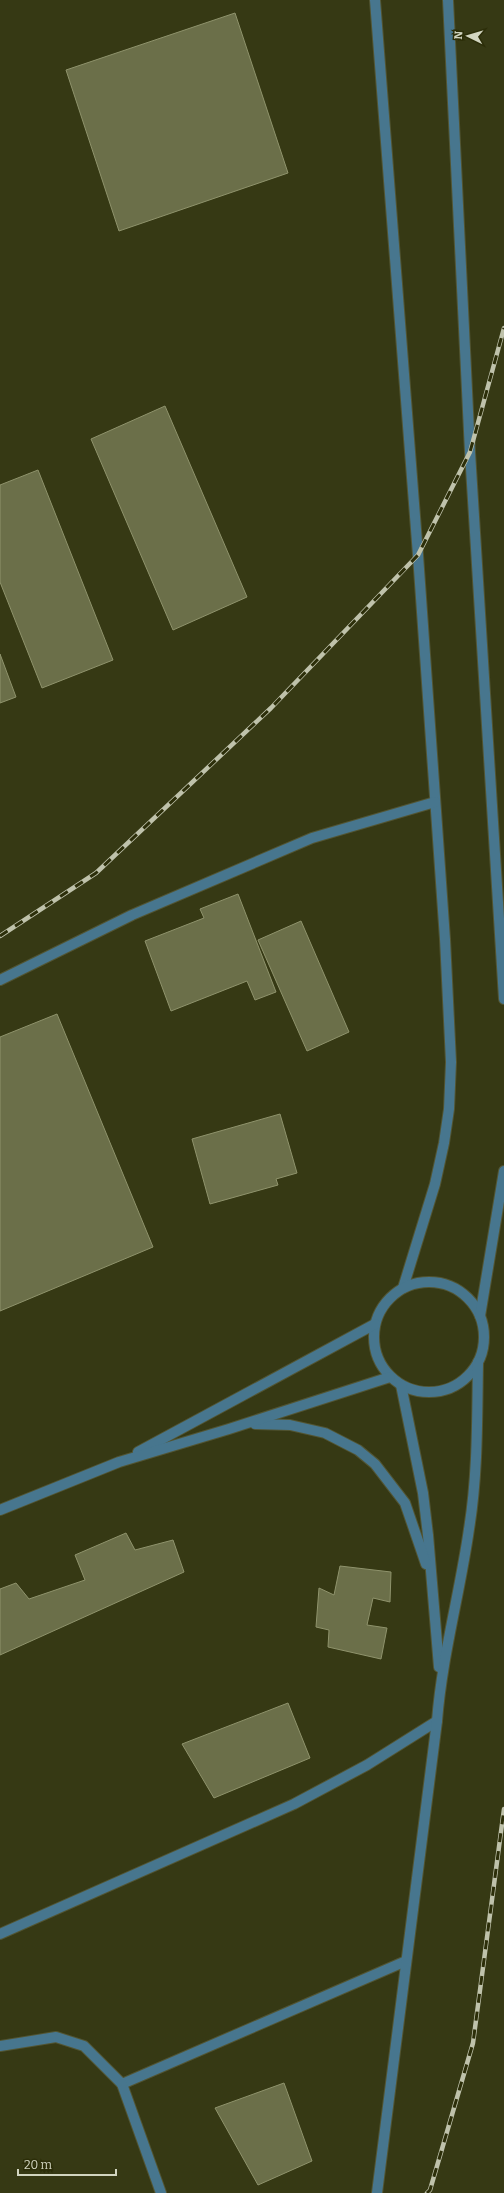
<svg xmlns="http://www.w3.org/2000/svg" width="504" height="2193" font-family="Bitter,serif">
	<rect width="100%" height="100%" fill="#363914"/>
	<g fill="#6b6f49" stroke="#8f936c">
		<path d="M235 13 288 173 119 231 66 70Z"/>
		<path d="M165 406 247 597 173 630 91 439Z"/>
		<path d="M38 470 113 660 42 688 0 582V485Z"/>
		<path d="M0 654 16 697 0 703Z"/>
		<path d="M238 894 276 992 255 1000 247 981 171 1011 145 941 204 918 200 909Z"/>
		<path d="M301 921 349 1032 307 1051 258 940Z"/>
		<path d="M57 1014 153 1247 0 1311V1037Z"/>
		<path d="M280 1114 297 1173 276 1179 278 1185 210 1204 192 1139Z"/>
		<path d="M126 1533 135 1550 173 1540 184 1572 0 1655V1589L16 1583 29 1599 85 1580 75 1555Z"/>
		<path d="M340 1566 391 1572 390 1602 373 1598 367 1625 387 1628 381 1659 328 1647 329 1630 316 1627 319 1588 334 1595Z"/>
		<path d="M288 1703 310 1758 214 1798 182 1744Z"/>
		<path d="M284 2083 312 2161 258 2185 215 2108Z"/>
	</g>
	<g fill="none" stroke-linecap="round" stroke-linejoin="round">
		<g stroke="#525533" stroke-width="12">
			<g id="minor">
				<path d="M375 0 418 555 445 939 451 1062 449 1109 444 1143 435 1184 403 1288"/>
				<path d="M448 0 470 452 504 999"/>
				<path d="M0 980 132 915 312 838 435 802"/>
				<circle cx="429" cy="1337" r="55"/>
				<path d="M480 1316 504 1171"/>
				<path d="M401 1385 423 1493 428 1535 439 1667"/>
				<path d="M255 1424 290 1425 325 1433 358 1450 375 1464 405 1503 426 1564"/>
				<path d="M138 1452 375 1324"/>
				<path d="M0 1510 119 1462 229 1429 390 1377"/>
				<path d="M0 1934 294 1804 367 1765 437 1721"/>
				<path d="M0 2046 56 2037 84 2046 122 2084 406 1961"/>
				<path d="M122 2084 161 2193"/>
				<path d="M377 2193 437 1721C442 1656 460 1593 469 1529 478 1474 477 1417 478 1362"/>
			</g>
		</g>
		<use href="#minor" stroke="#47768e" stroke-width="10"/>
		<g stroke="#bfc2ab" stroke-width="4.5">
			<g id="rail">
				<path d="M0 936 96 873 271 708 418 555 470 452 504 328"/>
				<path d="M427 2193 430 2190 473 2043 504 1809"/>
			</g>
		</g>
		<use href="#rail" stroke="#2c2e09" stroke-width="3" stroke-dasharray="9" stroke-linecap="butt"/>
	</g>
	<g transform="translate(468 36) rotate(275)" stroke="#2c2e09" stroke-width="3" paint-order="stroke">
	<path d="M0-3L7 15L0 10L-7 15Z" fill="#d2d5c0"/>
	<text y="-6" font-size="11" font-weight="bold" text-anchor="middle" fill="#d2d5c0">N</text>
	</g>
	<path d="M18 2169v6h98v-6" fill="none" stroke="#d2d5c0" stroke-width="2"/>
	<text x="24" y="2169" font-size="12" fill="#d2d5c0" stroke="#2c2e09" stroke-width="3" paint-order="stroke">20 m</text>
</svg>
